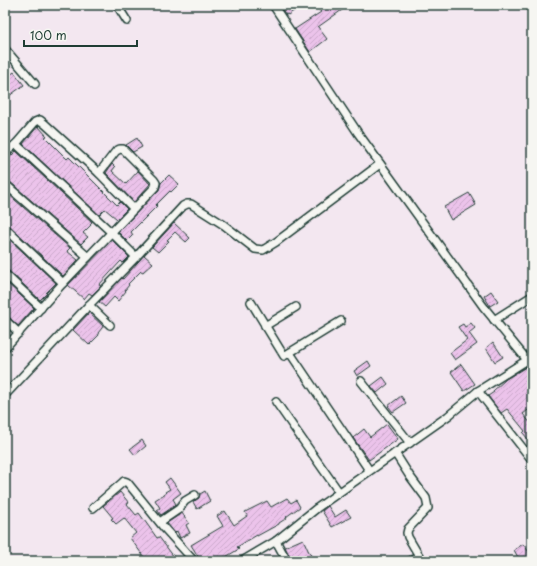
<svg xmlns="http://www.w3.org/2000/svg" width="537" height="566" font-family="'Playpen Sans',sans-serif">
	<defs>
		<pattern id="building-hatch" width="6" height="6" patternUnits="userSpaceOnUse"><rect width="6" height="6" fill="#ecc3eb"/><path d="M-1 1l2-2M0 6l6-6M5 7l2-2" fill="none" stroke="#caa8ca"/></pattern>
	</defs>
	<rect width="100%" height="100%" fill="#f3e7f0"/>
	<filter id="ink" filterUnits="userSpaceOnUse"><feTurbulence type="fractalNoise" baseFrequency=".025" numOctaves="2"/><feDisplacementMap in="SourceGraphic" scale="8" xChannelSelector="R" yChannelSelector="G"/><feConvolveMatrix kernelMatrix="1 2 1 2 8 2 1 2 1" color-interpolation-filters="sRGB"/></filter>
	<g filter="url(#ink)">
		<g fill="url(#building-hatch)" stroke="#1f3d34">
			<path d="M285 5H302L288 15V14L286 15 281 8Z"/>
			<path d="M326 5H349L318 27 327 39 310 52 295 29 321 12 319 10Z"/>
			<path d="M14 72 24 85 5 99V79Z"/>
			<path d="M38 126 47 136 45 137 67 159 69 157 117 205 120 202 127 209 117 219 105 209 99 215 23 144Z"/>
			<path d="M137 138 142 147 133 152 126 145Z"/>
			<path d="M16 151 92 222 90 224 91 225 83 233 88 237 81 244 8 180 5 179V167L10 162 8 159Z"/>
			<path d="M112 164 115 167 112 171 126 184 138 171 150 184 134 202 106 173Z"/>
			<path d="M169 175 179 184 171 192 170 191 156 205 157 206 131 232 133 235 127 241 118 232 159 190 161 183Z"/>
			<path d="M7 193 70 248 67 251 78 260 63 276 8 224 5 222V195Z"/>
			<path d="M469 193 476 205 451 220 444 207Z"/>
			<path d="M174 223 190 238 186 242 175 232 167 240 169 241 158 252 152 247Z"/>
			<path d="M7 237 56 283 46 293H47L40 300 8 270 5 269V239Z"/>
			<path d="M112 240 129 257 123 263 121 261 120 262 99 285 101 286 92 295 89 293 84 299 68 285Z"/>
			<path d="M144 255 153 263 143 272 141 271 128 284 129 285 125 290 126 291 118 301 114 297 105 307 99 302 122 278 123 279 131 270Z"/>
			<path d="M5 281 34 308 18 326 8 316 5 315Z"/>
			<path d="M491 291 498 301 490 306 484 296Z"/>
			<path d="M89 313 103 326 102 328 98 333 99 335 89 345 73 330Z"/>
			<path d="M471 323 475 328 469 333 477 344 455 360 450 353 467 340 458 327 463 324 465 327Z"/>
			<path d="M493 342 503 357 495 362 486 348Z"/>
			<path d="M368 361 371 366 357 376 354 371Z"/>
			<path d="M461 364 475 384 464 391 451 372Z"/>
			<path d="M526 367 530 370 532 371V407L523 414 532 425V444L523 433 525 431 507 409 501 413 488 396 494 392 493 391 506 379Z"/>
			<path d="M383 377 388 384 377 393 371 386Z"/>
			<path d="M401 396 406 403 393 412 388 406Z"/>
			<path d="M387 424 398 439 369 460 353 438 364 429 370 437Z"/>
			<path d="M142 440 146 446 135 455 130 449Z"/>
			<path d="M170 478 181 493 173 499 176 504V505L161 515 157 510 160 508 155 500 166 493 165 492 170 489 165 482Z"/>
			<path d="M205 491 210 501 197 509 193 502 199 498 200 494Z"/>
			<path d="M120 492 129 503 127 504 136 515 139 513 157 538 159 537 174 557 170 561H147L130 538 136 533 124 518 116 524 111 519 113 518 103 506Z"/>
			<path d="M287 498 291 503 296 500 300 507 290 514 286 517 287 518 279 523V524L257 536V535L237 547 239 549 219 561H201L191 545 223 526 217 516 225 511 234 525 247 516 245 512 267 501 271 507Z"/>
			<path d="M328 506 335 517 346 510 351 517 332 527 322 511Z"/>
			<path d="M182 513 189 523 186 525 190 533 180 538 177 531 175 533 167 523Z"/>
			<path d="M303 539 308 550 314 561H292L285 547Z"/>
			<path d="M523 544 529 552 532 550V561H520L514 550Z"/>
		</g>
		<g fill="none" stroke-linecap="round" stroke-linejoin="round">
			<g stroke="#1f3d34" stroke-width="10">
				<g id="minor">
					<path d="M117 5 127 21"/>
					<path d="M273 5 358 133 483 306 532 366"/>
					<path d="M5 49 35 84"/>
					<path d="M16 144 112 233 136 257"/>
					<path d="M5 153 16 144 35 122 40 120 45 124 99 173 134 209"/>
					<path d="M5 184 88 257"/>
					<path d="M5 228 63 283"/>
					<path d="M5 274 41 308"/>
					<path d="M251 302 284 356 341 321"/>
					<path d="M89 305 110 325"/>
					<path d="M5 320 19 333"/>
					<path d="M494 320 532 296"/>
					<path d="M265 326 296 307"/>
					<path d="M5 348 63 283 155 187 156 183 154 180 123 149H120L116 151 99 173"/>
					<path d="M290 353 369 470"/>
					<path d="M361 381 410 443"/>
					<path d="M478 391 532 460"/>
					<path d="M5 394 7 393 89 305 136 257 183 206 187 204H191L224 225 255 249 263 250 276 242 380 164"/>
					<path d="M276 402 339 492"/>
					<path d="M395 453 409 475 426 498 428 508 408 529 407 533 408 537 422 561"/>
					<path d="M93 508 122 483 124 481 127 482 165 529 194 561"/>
					<path d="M160 522 179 509 185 501 195 495"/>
					<path d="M276 541 287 561"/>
					<path d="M242 561 276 541 317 508 448 416 478 391 532 357"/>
					<path d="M410 561 419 556"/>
				</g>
			</g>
			<use href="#minor" stroke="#f6f6f2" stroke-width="7"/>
		</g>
	</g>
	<rect width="537" height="566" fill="none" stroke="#f6f6f2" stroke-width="20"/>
	<rect x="10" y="10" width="517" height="546" fill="none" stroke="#1f3d34" stroke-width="1.5" filter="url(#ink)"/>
	<path d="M24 40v6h113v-6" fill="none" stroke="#1f3d34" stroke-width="2"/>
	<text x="30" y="40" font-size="12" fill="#1f3d34" stroke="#f6f6f2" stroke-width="3" paint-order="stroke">100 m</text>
</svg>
